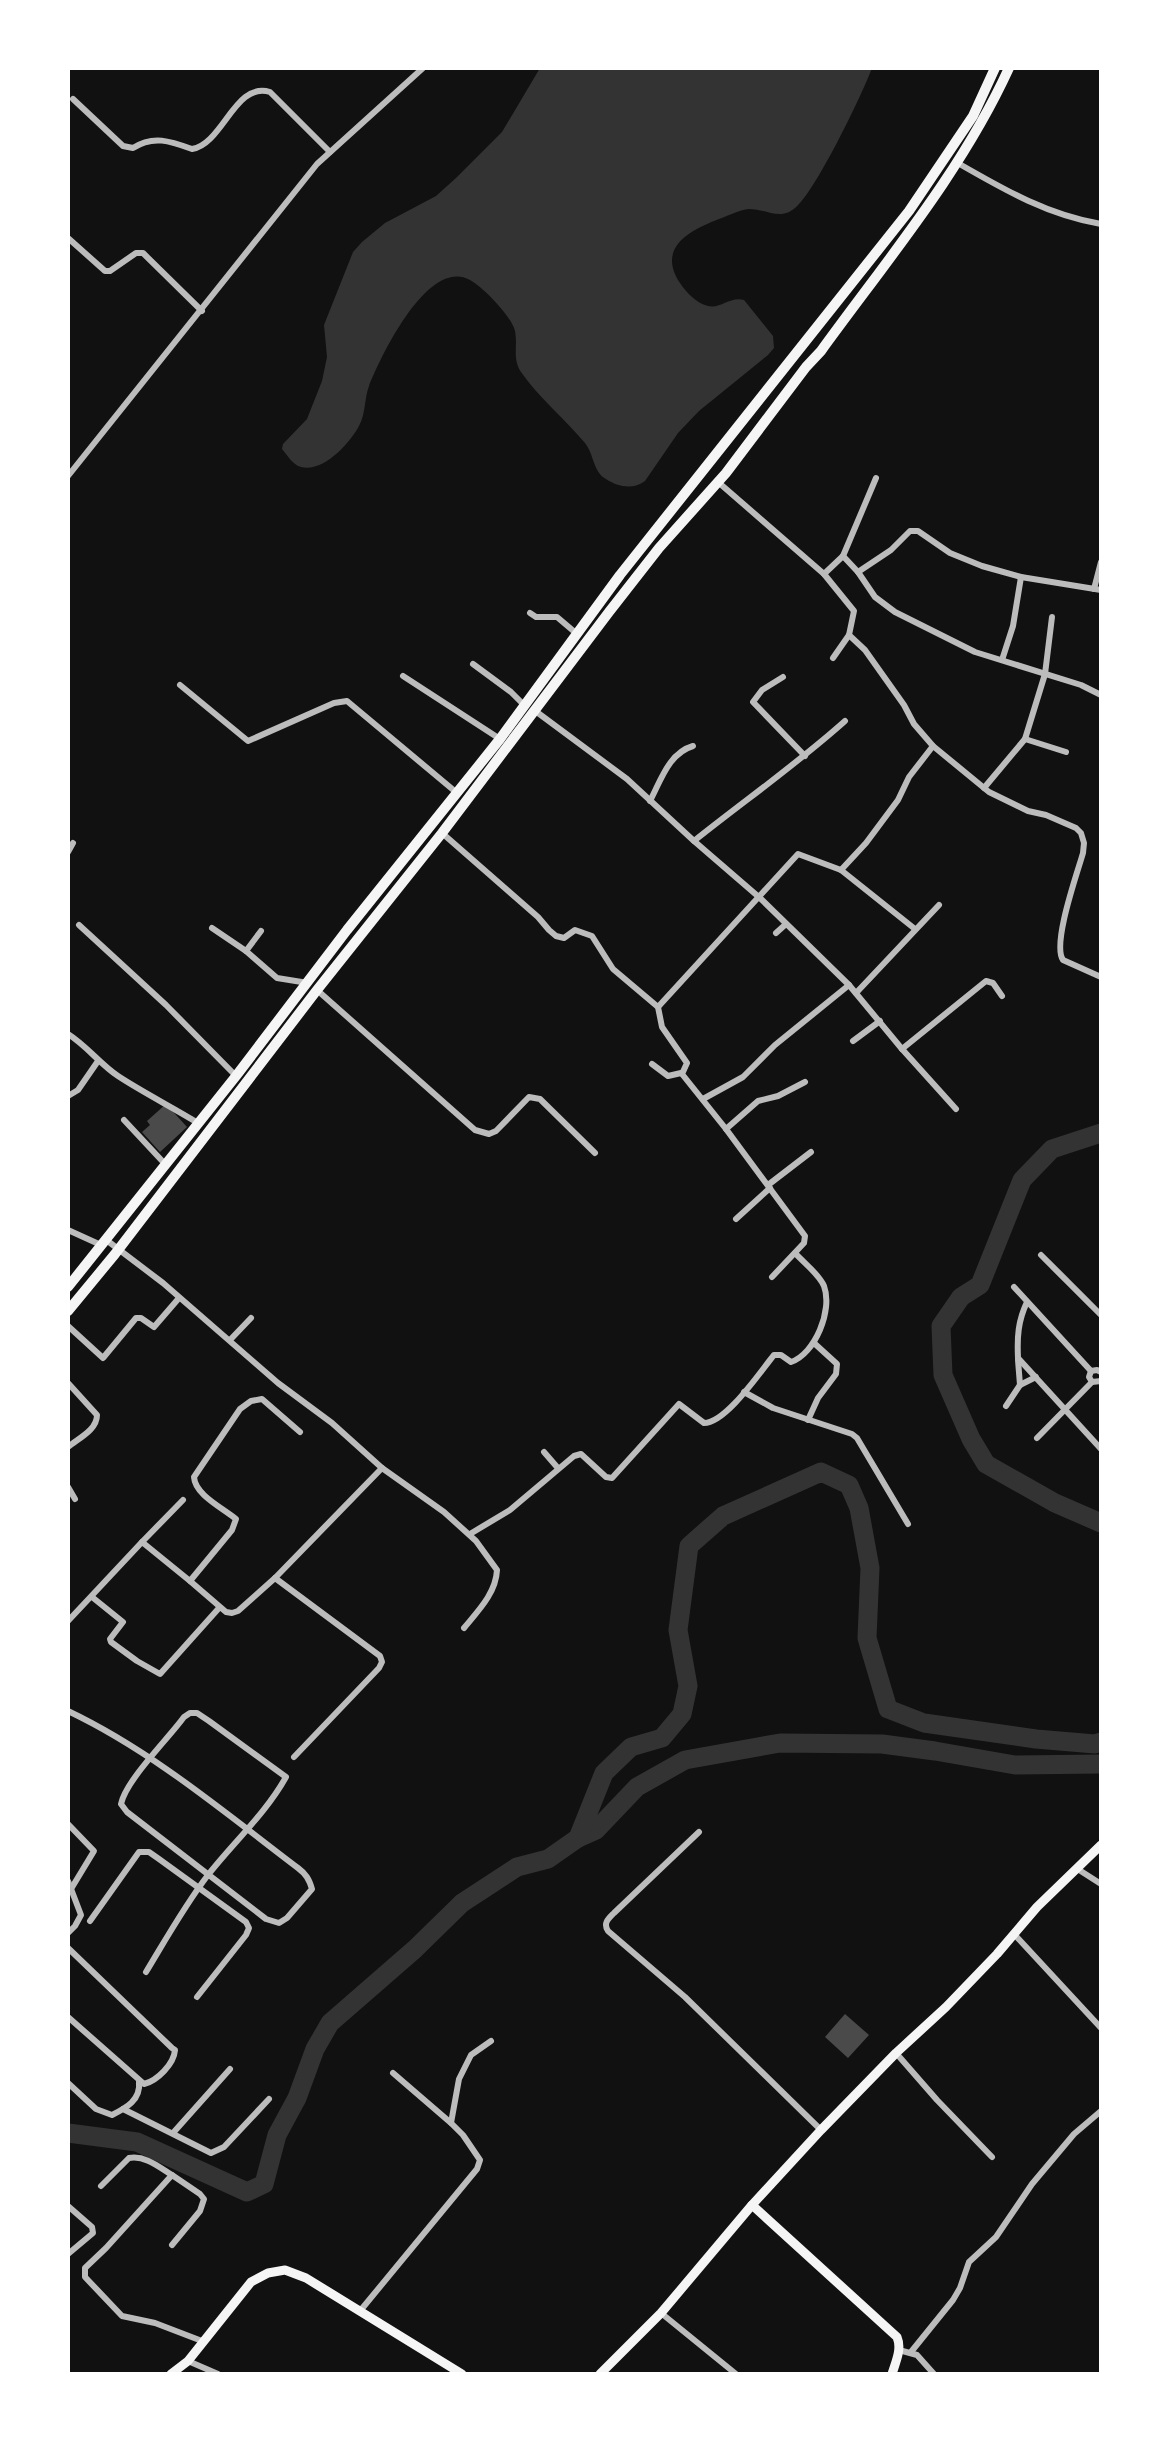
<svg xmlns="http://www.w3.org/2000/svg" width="1169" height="2442" font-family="'Asap Condensed',sans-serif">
	<rect width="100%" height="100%" fill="#111"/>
	<path fill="#333" d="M540 68H872C862 95 815 192 795 208 780 221 766 209 749 209 739 210 728 216 719 219 691 230 656 247 680 283 686 292 696 303 708 306 721 309 730 296 744 300L773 336 774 348 768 355 699 411 678 433 645 481C633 490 618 487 606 479 593 472 594 454 585 443 565 419 539 398 521 372 512 358 518 347 515 331 512 317 483 287 470 280 428 257 381 356 369 386 364 399 366 413 359 426 350 443 323 473 301 467 293 465 288 456 282 449L283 444 307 419 322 381 327 357 324 325 353 252 362 242 385 223 436 196 456 178 502 132Z"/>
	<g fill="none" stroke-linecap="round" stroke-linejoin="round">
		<g stroke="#333" stroke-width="19">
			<path d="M1101 1133 1052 1149 1022 1180 980 1285 961 1297 941 1326 943 1375 971 1439 986 1464 1055 1503 1101 1523"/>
			<path d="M578 1838 596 1830 637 1787 685 1760 780 1743 882 1744 935 1751 1015 1765 1101 1764"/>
			<path d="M68 2133 137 2142 247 2192 264 2184 277 2135 297 2098 315 2049 330 2023 415 1949 462 1903 517 1867 548 1859 578 1838 604 1773 631 1747 662 1738 682 1714 688 1686 678 1630 689 1546 723 1516 821 1472 849 1485 859 1508 870 1568 867 1638 888 1709 924 1723 1036 1739 1095 1744 1101 1742"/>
		</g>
	</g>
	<g fill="#4a4a4a">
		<path d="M166 1104 187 1127 160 1152 142 1132 150 1125 147 1121Z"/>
		<path d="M845 2014 869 2035 848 2058 825 2037Z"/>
	</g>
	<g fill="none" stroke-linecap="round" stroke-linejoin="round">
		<g stroke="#bcbcbc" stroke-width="6">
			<path d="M73 99 123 146 133 148C153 135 170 141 192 149 223 144 235 81 270 92L330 152"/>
			<path d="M956 162C1003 189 1047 215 1101 224"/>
			<path d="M68 238 105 271H110L136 253H143L202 311"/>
			<path d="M68 476 317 164 423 68"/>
			<path d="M718 482 824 574 843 556 876 478"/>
			<path d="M843 556 858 572 875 597 895 612 975 652 1081 685 1101 695"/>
			<path d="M858 572 891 550 910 531H918L950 553 982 566 1021 577 1101 590"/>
			<path d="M824 574 854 611 849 635 865 650 904 705 914 724 933 746 989 792 1028 811 1046 815 1076 828 1081 833 1084 843 1083 853C1077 874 1052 944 1063 960L1101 977"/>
			<path d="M1094 589 1101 562"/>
			<path d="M530 613 536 617H557L577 634"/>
			<path d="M833 658 849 635"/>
			<path d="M1002 660 1013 626 1021 577"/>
			<path d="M473 664 511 692 524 705"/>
			<path d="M403 676 500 739"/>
			<path d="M783 677 762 690 753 702 805 756"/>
			<path d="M180 685 248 741 334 703 347 701 457 793"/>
			<path d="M534 710 627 779 694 841 760 898 849 985 902 1049 956 1109"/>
			<path d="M1025 739 1066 752"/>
			<path d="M984 788 1025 739 1045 674 1052 617"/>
			<path d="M650 801C661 780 669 753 693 746"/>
			<path d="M442 833 538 917 549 930 556 936 564 938 575 930 592 936 613 969 658 1007 662 1027 687 1063 682 1074 726 1129 805 1236 804 1243 772 1277"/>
			<path d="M694 841C744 801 797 764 845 721"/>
			<path d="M68 852 73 843"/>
			<path d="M841 870 866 843 898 800 909 777 933 746"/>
			<path d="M79 925 166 1005 236 1076"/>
			<path d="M212 928 246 951 277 978 308 983"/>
			<path d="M776 933 786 924"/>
			<path d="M246 951 261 931"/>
			<path d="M317 990 475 1130 489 1134 496 1131 529 1097 540 1099 595 1153"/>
			<path d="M856 993 939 905"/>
			<path d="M658 1007 798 854 841 870 915 929"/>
			<path d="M68 1034C87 1046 100 1064 118 1076 144 1093 172 1107 198 1123"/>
			<path d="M853 1041 880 1021"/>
			<path d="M902 1049 986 981 993 983 1002 996"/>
			<path d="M652 1064 668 1076 681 1073"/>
			<path d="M68 1096 78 1090 98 1061"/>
			<path d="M703 1099 743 1077 775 1045 849 985"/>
			<path d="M124 1120 165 1164"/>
			<path d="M726 1129 758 1101 778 1096 805 1082"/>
			<path d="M768 1185 811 1152"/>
			<path d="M736 1219 770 1188"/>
			<path d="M68 1230 101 1245"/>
			<path d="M105 1239 163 1283 278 1383 332 1423 382 1468 444 1512 476 1541 497 1570C496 1593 478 1611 464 1628"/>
			<path d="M1041 1255 1101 1315"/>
			<path d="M1014 1287 1091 1371"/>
			<path d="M1027 1302C1018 1321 1017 1337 1018 1358L1101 1449"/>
			<path d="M68 1326 103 1358 136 1318H141L154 1327 179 1298"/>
			<path d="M230 1340 251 1318"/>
			<path d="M1018 1360 1020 1385"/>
			<path d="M1092 1382 1089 1377 1091 1371 1097 1370 1101 1372"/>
			<path d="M68 1383 97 1415C97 1430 79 1438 68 1447"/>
			<path d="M744 1392 773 1408 852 1434 857 1438 908 1524"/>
			<path d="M1006 1406 1020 1385 1036 1377"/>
			<path d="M808 1420 818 1398 836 1374 837 1364 814 1343"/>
			<path d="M1037 1438 1092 1382 1101 1381"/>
			<path d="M544 1452 557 1467"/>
			<path d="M68 1487 75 1499"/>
			<path d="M470 1534 510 1510 574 1456 581 1454 606 1477 612 1478 679 1404 704 1423C726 1423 760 1372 774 1355H781L791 1362C815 1354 833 1310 824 1286 819 1274 804 1263 795 1253"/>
			<path d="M142 1542 183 1500"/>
			<path d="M275 1578 380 1656 382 1662 379 1668 294 1757"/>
			<path d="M190 1581 226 1612 232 1613 238 1611 275 1578 382 1468"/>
			<path d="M92 1597 123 1622 110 1639 111 1642 137 1661 160 1674 219 1608"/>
			<path d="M68 1621 142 1542 190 1581 232 1530 236 1519C223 1508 195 1495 194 1477L240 1409 251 1401 262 1399 300 1432"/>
			<path d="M68 1711C152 1751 224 1812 298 1868 306 1874 309 1879 312 1889L287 1918 279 1923 266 1919 127 1812 121 1804C126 1780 168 1739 184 1717L190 1713H197L209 1721 286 1777C266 1813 233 1843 208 1875 185 1905 166 1939 146 1972"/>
			<path d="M68 1824 94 1851 71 1889"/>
			<path d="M699 1832 614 1913C608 1919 603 1923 608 1931L685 1997 821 2130"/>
			<path d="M1076 1868 1101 1884"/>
			<path d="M68 1881 81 1915 75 1926 68 1933"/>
			<path d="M90 1921 139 1852H149L159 1859 246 1922 249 1928 246 1935 197 1997"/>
			<path d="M1014 1934 1101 2028"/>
			<path d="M68 1948 172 2048 175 2050C174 2064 157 2081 144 2084L68 2017"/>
			<path d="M896 2053 937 2100 992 2157"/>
			<path d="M393 2073 451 2123"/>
			<path d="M68 2083 96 2109 112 2115C126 2108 141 2100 139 2082"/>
			<path d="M123 2109 211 2153 224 2147 269 2099"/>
			<path d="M173 2133 230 2069"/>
			<path d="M101 2186 129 2158C145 2155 159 2167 172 2175"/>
			<path d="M68 2206 92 2227 93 2233 68 2254"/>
			<path d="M172 2245 200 2211 204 2199 200 2194 172 2175 106 2248 85 2268V2277L122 2316 155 2323 202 2341"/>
			<path d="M360 2311 477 2169 480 2160 463 2135 451 2123 459 2079 471 2055 491 2041"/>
			<path d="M661 2313 736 2374"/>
			<path d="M899 2350 917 2355 934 2374"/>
			<path d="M911 2352 953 2300 960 2288 969 2262 996 2237 1032 2184 1074 2134 1101 2111"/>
			<path d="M188 2361 218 2374"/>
		</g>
		<g stroke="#f5f5f5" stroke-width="9">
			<path d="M752 2205 897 2337C902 2349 896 2361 892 2374"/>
			<path d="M171 2374 188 2361 251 2282 268 2273 285 2270 306 2278 462 2374"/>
			<path d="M600 2374 661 2313 752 2205 821 2130 896 2053 946 2007 997 1954 1037 1907 1101 1845"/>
		</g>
		<g stroke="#f5f5f5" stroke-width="10">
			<path d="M68 1287 236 1076 347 930 500 739 620 575 909 211 973 116 995 68"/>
			<path d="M68 1311 115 1254 317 990 442 833 609 612 659 548 726 473 806 367 821 351C887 260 962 171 1009 68"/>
		</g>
	</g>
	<rect width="1169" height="2442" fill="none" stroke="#ffffff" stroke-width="140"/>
</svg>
